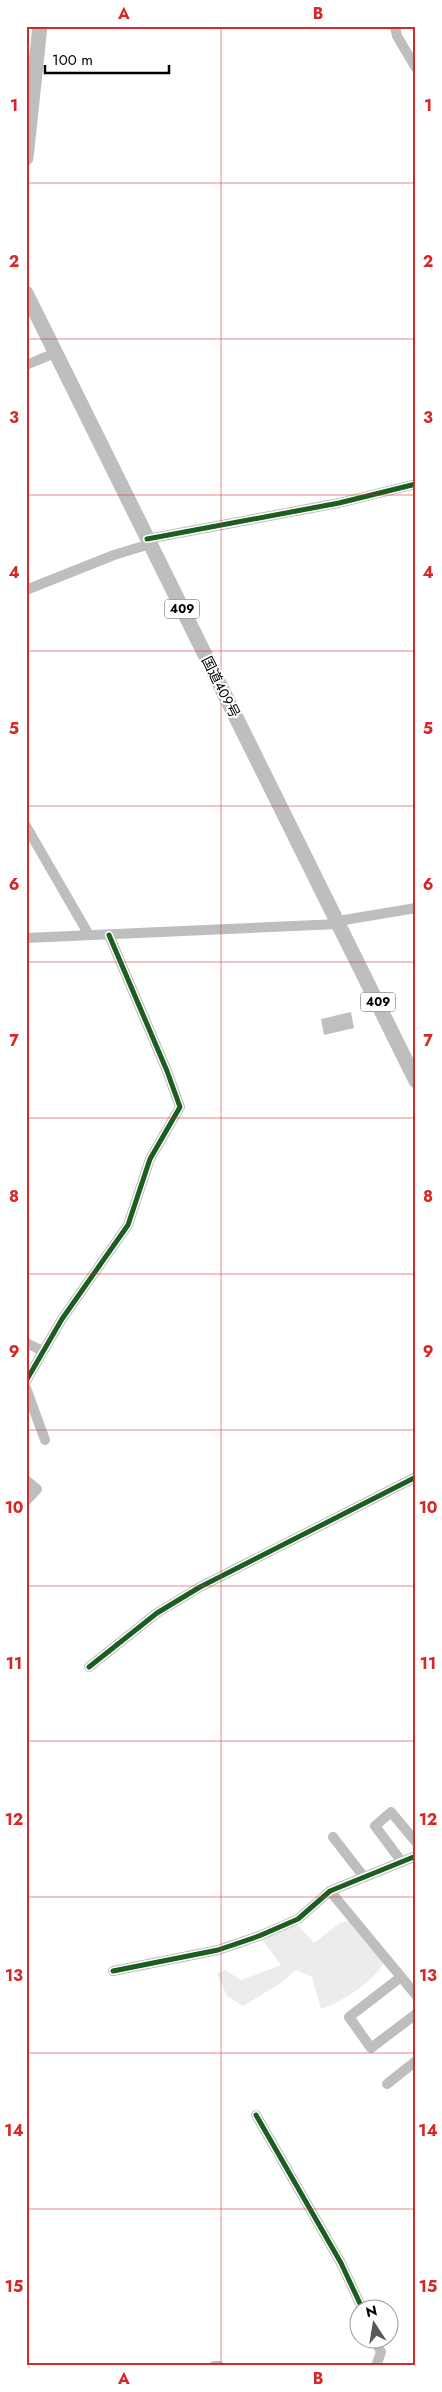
<svg xmlns="http://www.w3.org/2000/svg" width="442" height="2392" font-family="Jost,'Noto Sans JP',sans-serif">
	<rect width="100%" height="100%" fill="#fff"/>
	<path fill="#ececec" d="M352 1920 385 1961C373 1982 344 2001 321 2009L312 1977 296 1970 281 1983 243 2006 227 1996 217 1974 225 1970 241 1980 281 1965 261 1938 296 1923 314 1943 340 1923Z"/>
	<path fill="#bfbfbf" d="M351 1012 354 1028 324 1035 321 1019Z"/>
	<g fill="none" stroke-linecap="round" stroke-linejoin="round">
		<g stroke="#bebebe" stroke-width="10">
			<path d="M395 26 397 36 416 68"/>
			<path d="M26 365 55 353"/>
			<path d="M147 539 339 503 416 484"/>
			<path d="M26 590 114 555 150 544"/>
			<path d="M26 826 89 935"/>
			<path d="M338 921 416 908"/>
			<path d="M26 938 339 924"/>
			<path d="M26 1343 43 1351"/>
			<path d="M26 1381 62 1319 128 1225 150 1159 180 1107 167 1071 109 935"/>
			<path d="M26 1388 45 1440"/>
			<path d="M26 1480 37 1489 26 1501"/>
			<path d="M89 1667 157 1613 200 1587 416 1477"/>
			<path d="M333 1837 364 1877"/>
			<path d="M402 1862 375 1826 391 1812 416 1842"/>
			<path d="M330 1891 416 1995"/>
			<path d="M113 1971 218 1950 259 1936 298 1919 330 1891 416 1856"/>
			<path d="M401 1977 349 2017 371 2048 416 2014"/>
			<path d="M387 2084 416 2061"/>
			<path d="M256 2115 341 2263 363 2310"/>
			<path d="M375 2340 381 2352 376 2366"/>
			<path d="M214 2366H219"/>
		</g>
		<g stroke="#bebebe" stroke-width="15">
			<path d="M26 158 40 26"/>
			<path d="M26 293 416 1081"/>
		</g>
		<g stroke="#fff" stroke-width="8">
			<g id="cycleway">
				<path d="M147 539 339 503 416 484"/>
				<path d="M26 1381 62 1319 128 1225 150 1159 180 1107 167 1071 109 935"/>
				<path d="M89 1667 157 1613 200 1587 416 1477"/>
				<path d="M113 1971 218 1950 259 1936 298 1919 330 1891 416 1856"/>
				<path d="M256 2115 341 2263 363 2310"/>
			</g>
		</g>
		<use href="#cycleway" stroke="#1b5e20" stroke-width="5"/>
	</g>
	<path fill="none" stroke="#d62828" stroke-width="1" stroke-opacity="0.55" d="M221 26V2366M26 183H416M26 339H416M26 495H416M26 651H416M26 806H416M26 962H416M26 1118H416M26 1274H416M26 1430H416M26 1586H416M26 1741H416M26 1897H416M26 2053H416M26 2209H416"/>
	<g text-anchor="middle" stroke-width="4" stroke-linejoin="round" paint-order="stroke">
		<g fill="#fff" stroke="#4c4c4c" stroke-width="1">
			<rect x="164.5" y="599.5" width="35" height="19" rx="4"/>
			<rect x="360.5" y="992.5" width="35" height="19" rx="4"/>
		</g>
		<g font-size="12" font-weight="bold" fill="#000">
			<text x="182" y="613">409</text>
			<text x="378" y="1006">409</text>
		</g>
		<g font-size="14" fill="#000" stroke="#fff">
			<text transform="translate(221 687) rotate(63)" y="5">国道409号</text>
		</g>
	</g>
	<rect width="442" height="2392" fill="none" stroke="#ffffff" stroke-width="55"/>
	<g transform="translate(374 2324) rotate(348)"><circle r="24" fill="#ffffff" stroke="#999999"/>
	<path d="M0-4L9 19L0 12L-9 19Z" fill="#595959"/>
	<text y="-8" font-size="14" font-weight="bold" text-anchor="middle" fill="#000000">N</text>
	</g>
	<path d="M45 65v8h124v-8" fill="none" stroke="#000000" stroke-width="2.5"/>
	<text x="52" y="65" font-size="15" fill="#000000" stroke="#ffffff" stroke-width="4" paint-order="stroke">100 m</text>
	<rect x="28" y="28" width="386" height="2336" fill="none" stroke="#d62828" stroke-width="2"/>
	<g font-size="16" text-anchor="middle" font-weight="bold" fill="#d62828">
		<text x="124" y="19">A</text>
		<text x="318" y="19">B</text>
		<text x="14" y="111">1</text>
		<text x="428" y="111">1</text>
		<text x="14" y="267">2</text>
		<text x="428" y="267">2</text>
		<text x="14" y="423">3</text>
		<text x="428" y="423">3</text>
		<text x="14" y="578">4</text>
		<text x="428" y="578">4</text>
		<text x="14" y="734">5</text>
		<text x="428" y="734">5</text>
		<text x="14" y="890">6</text>
		<text x="428" y="890">6</text>
		<text x="14" y="1046">7</text>
		<text x="428" y="1046">7</text>
		<text x="14" y="1202">8</text>
		<text x="428" y="1202">8</text>
		<text x="14" y="1357">9</text>
		<text x="428" y="1357">9</text>
		<text x="14" y="1513">10</text>
		<text x="428" y="1513">10</text>
		<text x="14" y="1669">11</text>
		<text x="428" y="1669">11</text>
		<text x="14" y="1825">12</text>
		<text x="428" y="1825">12</text>
		<text x="14" y="1981">13</text>
		<text x="428" y="1981">13</text>
		<text x="14" y="2136">14</text>
		<text x="428" y="2136">14</text>
		<text x="14" y="2292">15</text>
		<text x="428" y="2292">15</text>
		<text x="124" y="2384">A</text>
		<text x="318" y="2384">B</text>
	</g>
</svg>
